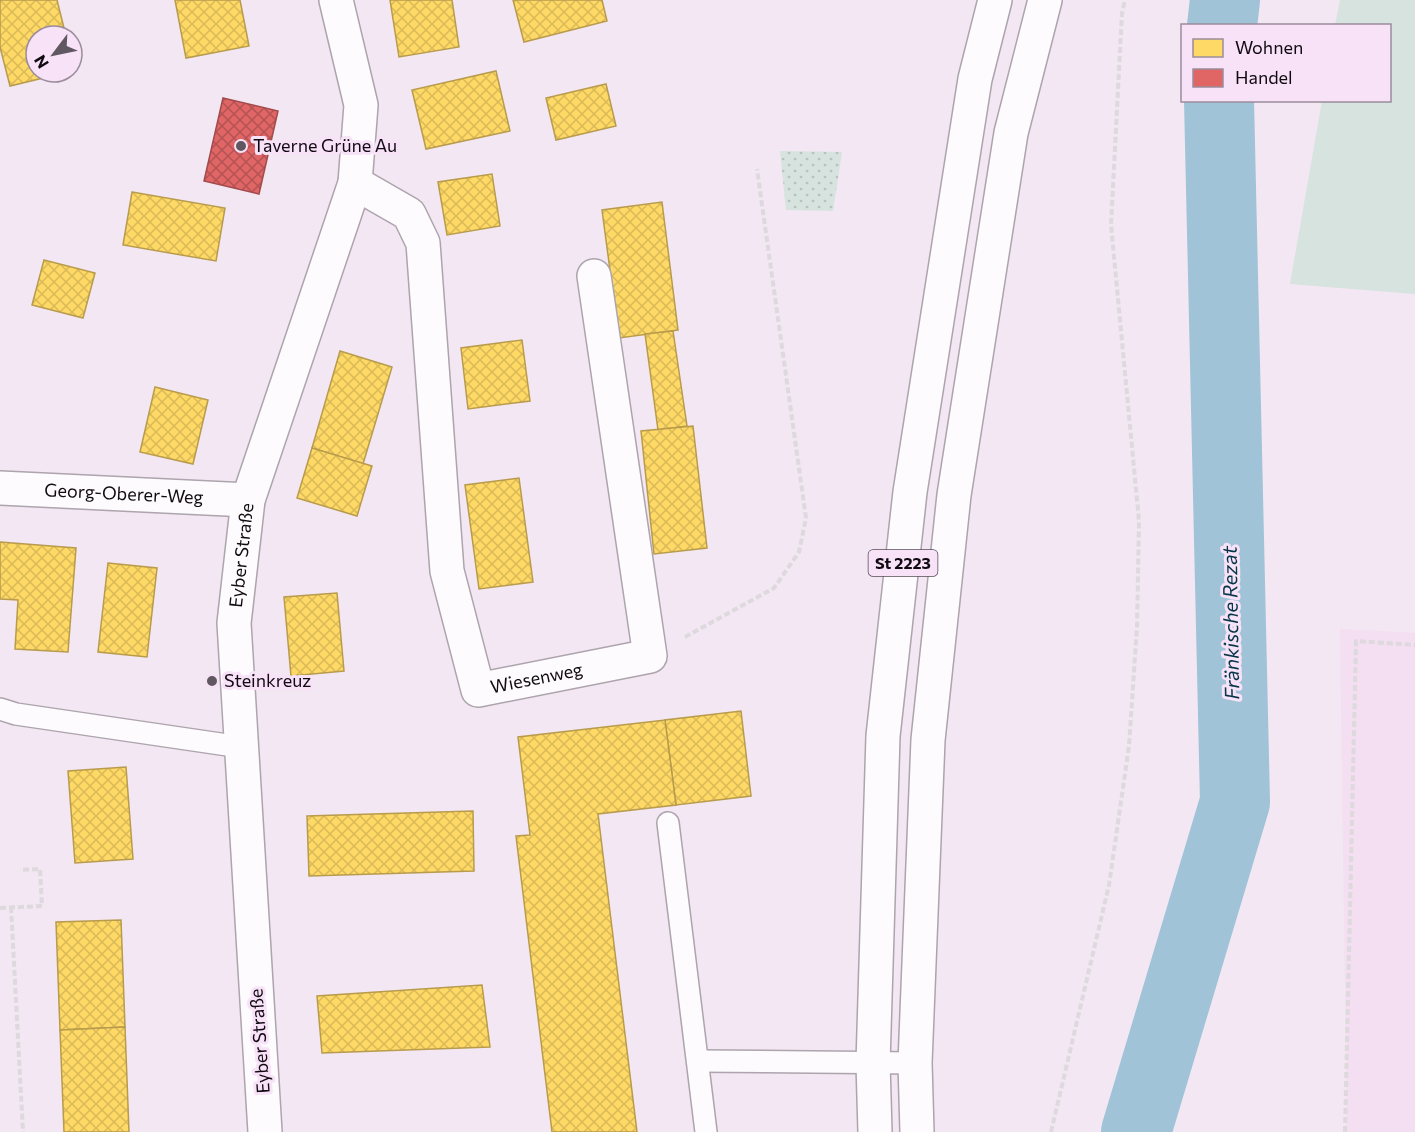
<svg xmlns="http://www.w3.org/2000/svg" width="1415" height="1132" font-family="Commissioner,sans-serif">
	<defs>
		<pattern id="park-dots" width="8" height="8" patternUnits="userSpaceOnUse" patternTransform="scale(1.5)"><rect width="8" height="8" fill="#d7e3de"/><path d="M2 2h.1M6 6h.1" fill="none" stroke="#b8c1bd" stroke-width="1.8" stroke-linecap="round"/></pattern>
		<pattern id="homes-cross-hatch" width="8" height="8" patternUnits="userSpaceOnUse" patternTransform="scale(1.5)"><rect width="8" height="8" fill="#ffd966"/><path d="M0 0l8 8M0 8l8-8" fill="none" stroke="#dab957"/></pattern>
		<pattern id="shops-cross-hatch" width="8" height="8" patternUnits="userSpaceOnUse" patternTransform="scale(1.5)"><rect width="8" height="8" fill="#e06666"/><path d="M0 0l8 8M0 8l8-8" fill="none" stroke="#b45253"/></pattern>
	</defs>
	<rect width="100%" height="100%" fill="#f2e7f2"/>
	<path fill="#f3def2" d="M1340 629 1415 633V1132H1347Z"/>
	<path fill="url(#park-dots)" d="M780 151 842 152 833 211 786 210Z"/>
	<path fill="#d7e3de" d="M1340 0H1415V294L1290 284 1322 101 1390 100V26L1335 25Z"/>
	<g fill="url(#homes-cross-hatch)" stroke="#b89b4c" stroke-width="1.5">
		<path d="M0 0H57L66 36H36V72H68L10 86 0 47Z"/>
		<path d="M175 0H240L249 46 186 58Z"/>
		<path d="M390 0H452L459 47 399 57Z"/>
		<path d="M513 0H602L607 21 524 42Z"/>
		<path d="M496 71 510 131 426 149 412 90Z"/>
		<path d="M606 84 616 126 556 140 546 98Z"/>
		<path d="M492 174 500 226 447 235 438 182Z"/>
		<path d="M132 192 225 208 216 261 123 245Z"/>
		<path d="M662 202 678 330 619 338 602 210Z"/>
		<path d="M44 260 95 273 83 318 32 305Z"/>
		<path d="M673 331 687 426 658 430 645 334Z"/>
		<path d="M522 340 530 401 468 409 461 348Z"/>
		<path d="M340 351 392 367 363 464 312 448Z"/>
		<path d="M155 387 208 400 193 464 140 452Z"/>
		<path d="M693 426 707 548 654 554 641 431Z"/>
		<path d="M312 448 372 466 357 516 297 498Z"/>
		<path d="M519 478 533 582 479 589 465 485Z"/>
		<path d="M0 542 76 548 68 652 15 649 18 600 0 599Z"/>
		<path d="M108 563 157 568 147 657 98 652Z"/>
		<path d="M337 593 344 671 291 676 284 597Z"/>
		<path d="M741 711 751 796 676 805 665 720Z"/>
		<path d="M665 720 676 805 598 814 637 1132H552L516 836 530 835 518 737Z"/>
		<path d="M126 767 133 859 75 863 68 771Z"/>
		<path d="M473 811 474 871 309 876 307 816Z"/>
		<path d="M121 920 125 1027 60 1030 56 922Z"/>
		<path d="M482 985 490 1047 322 1053 317 996Z"/>
		<path d="M125 1027 129 1132H64L60 1030Z"/>
	</g>
	<path fill="url(#shops-cross-hatch)" stroke="#a24a4c" stroke-width="1.5" d="M223 98 278 111 259 194 204 181Z"/>
	<g fill="none" stroke-linecap="round" stroke-linejoin="round">
		<g stroke="#a0c3d7" stroke-width="70">
			<path d="M1222 26 1225 0"/>
			<path d="M1136 1132 1235 802 1219 100"/>
		</g>
		<g stroke="#ada4ad" stroke-width="24">
			<g id="service">
				<path d="M0 709 16 714 241 747"/>
				<path d="M668 823 706 1132"/>
				<path d="M698 1061 915 1063"/>
			</g>
		</g>
		<g stroke="#ada4ad" stroke-width="36">
			<g id="minor">
				<path id="s1" d="M355 183 409 214 423 243 447 571 478 690 650 656 594 276"/>
				<path id="s2" d="M0 488 248 500"/>
				<path id="s3" d="M265 1132 234 623 248 500 355 183 361 105 336 0"/>
			</g>
		</g>
		<g stroke="#ada4ad" stroke-width="36">
			<g id="primary">
				<path d="M875 1132 873 1063 883 736 910 492 975 79 995 0"/>
				<path d="M917 1132 915 1063 928 740 954 495 1011 133 1045 0"/>
			</g>
		</g>
		<g stroke="#ddd9dd" stroke-width="4" stroke-dasharray="6 3" stroke-linecap="butt">
			<path d="M685 637 774 588 799 552 806 518 757 169"/>
			<path d="M11 907 23 1132"/>
			<path d="M0 908 42 906 40 869 20 870"/>
			<path d="M1051 1132 1109 885 1129 746 1137 627 1139 521 1111 225 1122 13 1125 0"/>
			<path d="M1345 1132 1356 641 1415 645"/>
		</g>
		<use href="#service" stroke="#fdfbfd" stroke-width="21"/>
		<use href="#minor" stroke="#fdfbfd" stroke-width="33"/>
		<use href="#primary" stroke="#fdfbfd" stroke-width="33"/>
	</g>
	<g fill="#605760" stroke="#f7e2f7" stroke-width="2">
		<circle cx="241" cy="146" r="6"/>
		<circle cx="212" cy="681" r="6"/>
	</g>
	<g text-anchor="middle" stroke-width="6" stroke-linejoin="round" paint-order="stroke">
		<rect fill="#f7e2f7" stroke="#564b56" stroke-width="1.5" x="868.5" y="550" width="69" height="26" rx="4.5"/>
		<g font-size="16" font-weight="bold" fill="#110a11">
			<text x="903" y="569">St 2223</text>
		</g>
		<g font-size="18" fill="#110a11" stroke="#f7e2f7" text-anchor="start">
			<text x="253" y="152">Taverne Grüne Au</text>
			<text x="224" y="687">Steinkreuz</text>
		</g>
		<g font-size="18" fill="#110a11" stroke="#f7e2f7">
			<text dy="6" stroke="none"><textPath href="#s2" startOffset="124">Georg-Oberer-Weg</textPath></text>
			<text dy="6" stroke="none"><textPath href="#s3" startOffset="578">Eyber Straße</textPath></text>
			<text dy="6" stroke="none"><textPath href="#s1" startOffset="606">Wiesenweg</textPath></text>
			<text transform="translate(260 1041) rotate(-94)" y="6">Eyber Straße</text>
		</g>
		<g font-size="20" font-style="italic" fill="#043648" stroke="#f7e2f7">
			<text transform="translate(1231 623) rotate(-91)" y="7">Fränkische Rezat</text>
		</g>
	</g>
	<rect x="1181" y="24" width="210" height="78" fill="#f7e2f7" stroke="#9b8c9b" stroke-width="1.5"/>
	<rect x="1193" y="39" width="30" height="18" fill="#ffd966" stroke="#9b8c9b" stroke-width="1.5"/>
	<text x="1235" y="54" font-size="18" fill="#110a11">Wohnen</text>
	<rect x="1193" y="69" width="30" height="18" fill="#e06666" stroke="#9b8c9b" stroke-width="1.5"/>
	<text x="1235" y="84" font-size="18" fill="#110a11">Handel</text>
	<g transform="translate(54 54) rotate(238)"><circle r="28" fill="#f7e2f7" stroke="#9b8c9b" stroke-width="1.5"/>
	<path d="M0-4.5L10 22L0 15L-10 22Z" fill="#605760"/>
	<text y="-9" font-size="16" font-weight="bold" text-anchor="middle" fill="#110a11">N</text>
	</g>
</svg>
